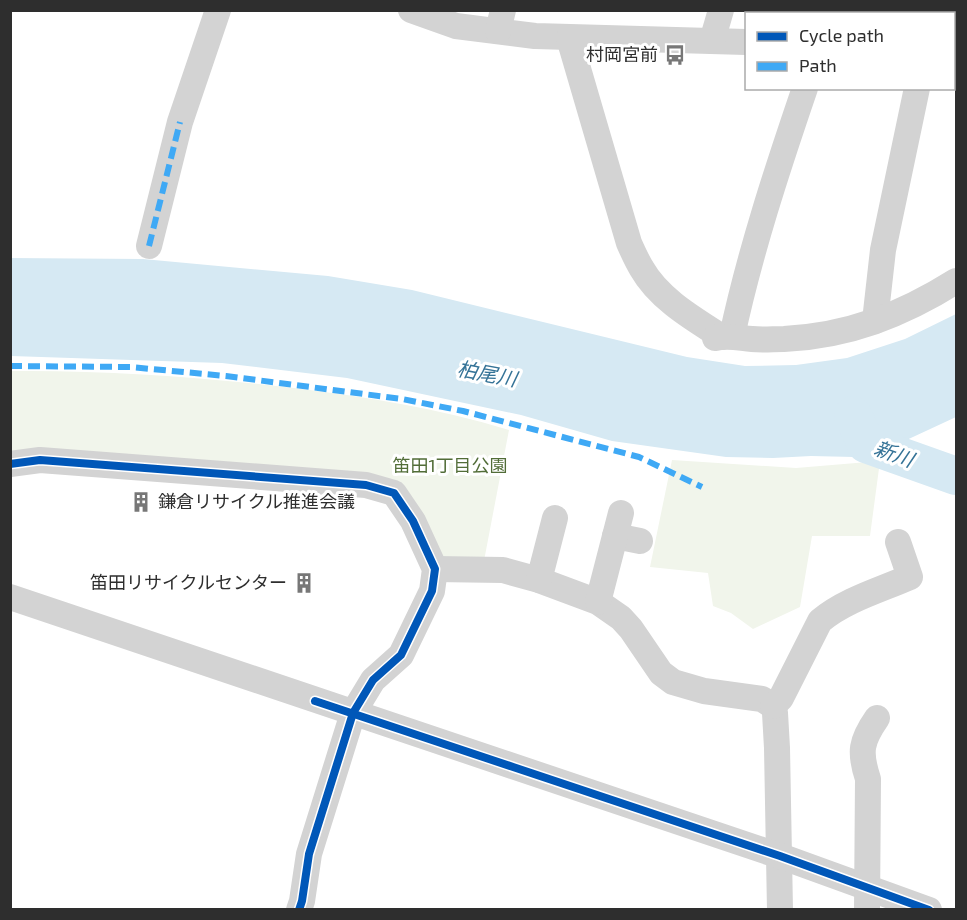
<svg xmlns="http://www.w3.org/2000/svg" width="967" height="920" font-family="'Exo 2','Noto Sans JP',sans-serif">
	<rect width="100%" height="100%" fill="#fff"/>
	<g fill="#f1f5eb">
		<path d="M11 371C105 370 200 377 294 388 367 397 438 408 509 430L483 566 447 560 435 552 411 501 11 453Z"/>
		<path d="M672 460 796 468 880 461 870 536H812L800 607 753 629 731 613 713 606 708 573 650 567Z"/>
	</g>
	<path fill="#d6e9f3" d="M10 258 143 259 328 276 412 290 687 357 745 366 796 365 847 358 905 339 956 314V417L885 450 854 457 811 456 773 458 726 457 612 441 521 415 347 378 222 363 11 356Z"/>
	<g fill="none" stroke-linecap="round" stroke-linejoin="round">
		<path stroke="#d6e9f3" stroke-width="38" d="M853 415 866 444 956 476"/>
		<g stroke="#d3d3d3" stroke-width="26">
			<path d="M411 10 456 26 535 36 746 42"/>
			<path d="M498 31 503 10"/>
			<path d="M569 38 629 243C633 252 637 261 642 269 659 299 694 319 722 337"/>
			<path d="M712 41 721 10"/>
			<path d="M954 72H956"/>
			<path d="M149 246 180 122 218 10"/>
			<path d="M875 321 883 250 917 88"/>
			<path d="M732 336C750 252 777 170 805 88"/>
			<path d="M715 338C728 335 739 338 752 339 762 340 773 339 784 339 848 336 902 315 956 281"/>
			<path d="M10 464 40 460 366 485 394 493 413 521 435 569 432 591 401 655 373 680 353 713 309 854 302 901 299 910"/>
			<path d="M615 536 640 541"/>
			<path d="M435 569 503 570 539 580 598 602 621 618 631 629 661 673 673 682 704 691 762 699 773 706 775 713 777 748 780 910"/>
			<path d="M539 580 555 518"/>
			<path d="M10 597 780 856 929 910"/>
			<path d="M598 602 621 513"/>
			<path d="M773 706 781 698 820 621C845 600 880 590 910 577L898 542"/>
			<path d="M867 910 868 779C859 752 861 741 877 718"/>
		</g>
		<g stroke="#3fa9f5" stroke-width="6" stroke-dasharray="12 6" stroke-linecap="butt">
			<path d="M149 246 180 122"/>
			<path d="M10 366 130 367 226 376 402 399 463 411 639 457 702 487"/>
		</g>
		<g stroke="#fff" stroke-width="11">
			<g id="cycleway">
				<path d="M10 464 40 460 366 485 394 493 413 521 435 569 432 591 401 655 373 680 353 713 309 854 302 901 299 910"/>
				<path d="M315 701 780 856 929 910"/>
			</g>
		</g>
		<use href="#cycleway" stroke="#0057b8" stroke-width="8"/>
	</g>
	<defs>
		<g id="bus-bare" transform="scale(1.62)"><path d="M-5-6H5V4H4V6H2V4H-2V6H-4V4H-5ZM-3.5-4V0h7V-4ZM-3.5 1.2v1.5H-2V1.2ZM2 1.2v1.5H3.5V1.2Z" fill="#777" stroke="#fff" stroke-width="2.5" paint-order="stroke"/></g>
		<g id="building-bare" transform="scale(1.62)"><path d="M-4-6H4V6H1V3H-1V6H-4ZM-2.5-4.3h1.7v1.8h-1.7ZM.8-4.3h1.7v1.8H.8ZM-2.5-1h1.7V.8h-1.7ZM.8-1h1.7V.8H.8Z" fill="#777" stroke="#fff" stroke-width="2.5" paint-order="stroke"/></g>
	</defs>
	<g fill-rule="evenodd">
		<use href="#bus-bare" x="675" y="55"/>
		<use href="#building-bare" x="141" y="502"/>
		<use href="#building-bare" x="304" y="583"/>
	</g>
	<g text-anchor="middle" stroke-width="6" stroke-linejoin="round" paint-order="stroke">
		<g font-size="18" fill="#2e2e2e" stroke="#fff" text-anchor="end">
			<text x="658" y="61">村岡宮前</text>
			<text x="158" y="508" text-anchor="start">鎌倉リサイクル推進会議</text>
			<text x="287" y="589">笛田リサイクルセンター</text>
		</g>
		<g font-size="18" fill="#526d38" stroke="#fff">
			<text x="450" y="472">笛田1丁目公園</text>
		</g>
		<g font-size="20" font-style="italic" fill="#357397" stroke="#fff">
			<text transform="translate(487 374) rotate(11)" y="7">柏尾川</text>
			<text transform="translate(894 454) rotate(20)" y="7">新川</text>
		</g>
	</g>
	<rect width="967" height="920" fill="none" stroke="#2e2e2e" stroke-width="24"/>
	<rect x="745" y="12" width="210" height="78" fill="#ffffff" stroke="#ababab" stroke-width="1.5"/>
	<rect x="757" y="32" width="30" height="9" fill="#0057b8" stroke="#ababab" stroke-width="1.5"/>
	<text x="799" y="42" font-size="18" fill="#2e2e2e">Cycle path</text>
	<rect x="757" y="62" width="30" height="9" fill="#3fa9f5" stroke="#ababab" stroke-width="1.5"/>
	<text x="799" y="72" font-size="18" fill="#2e2e2e">Path</text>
</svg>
